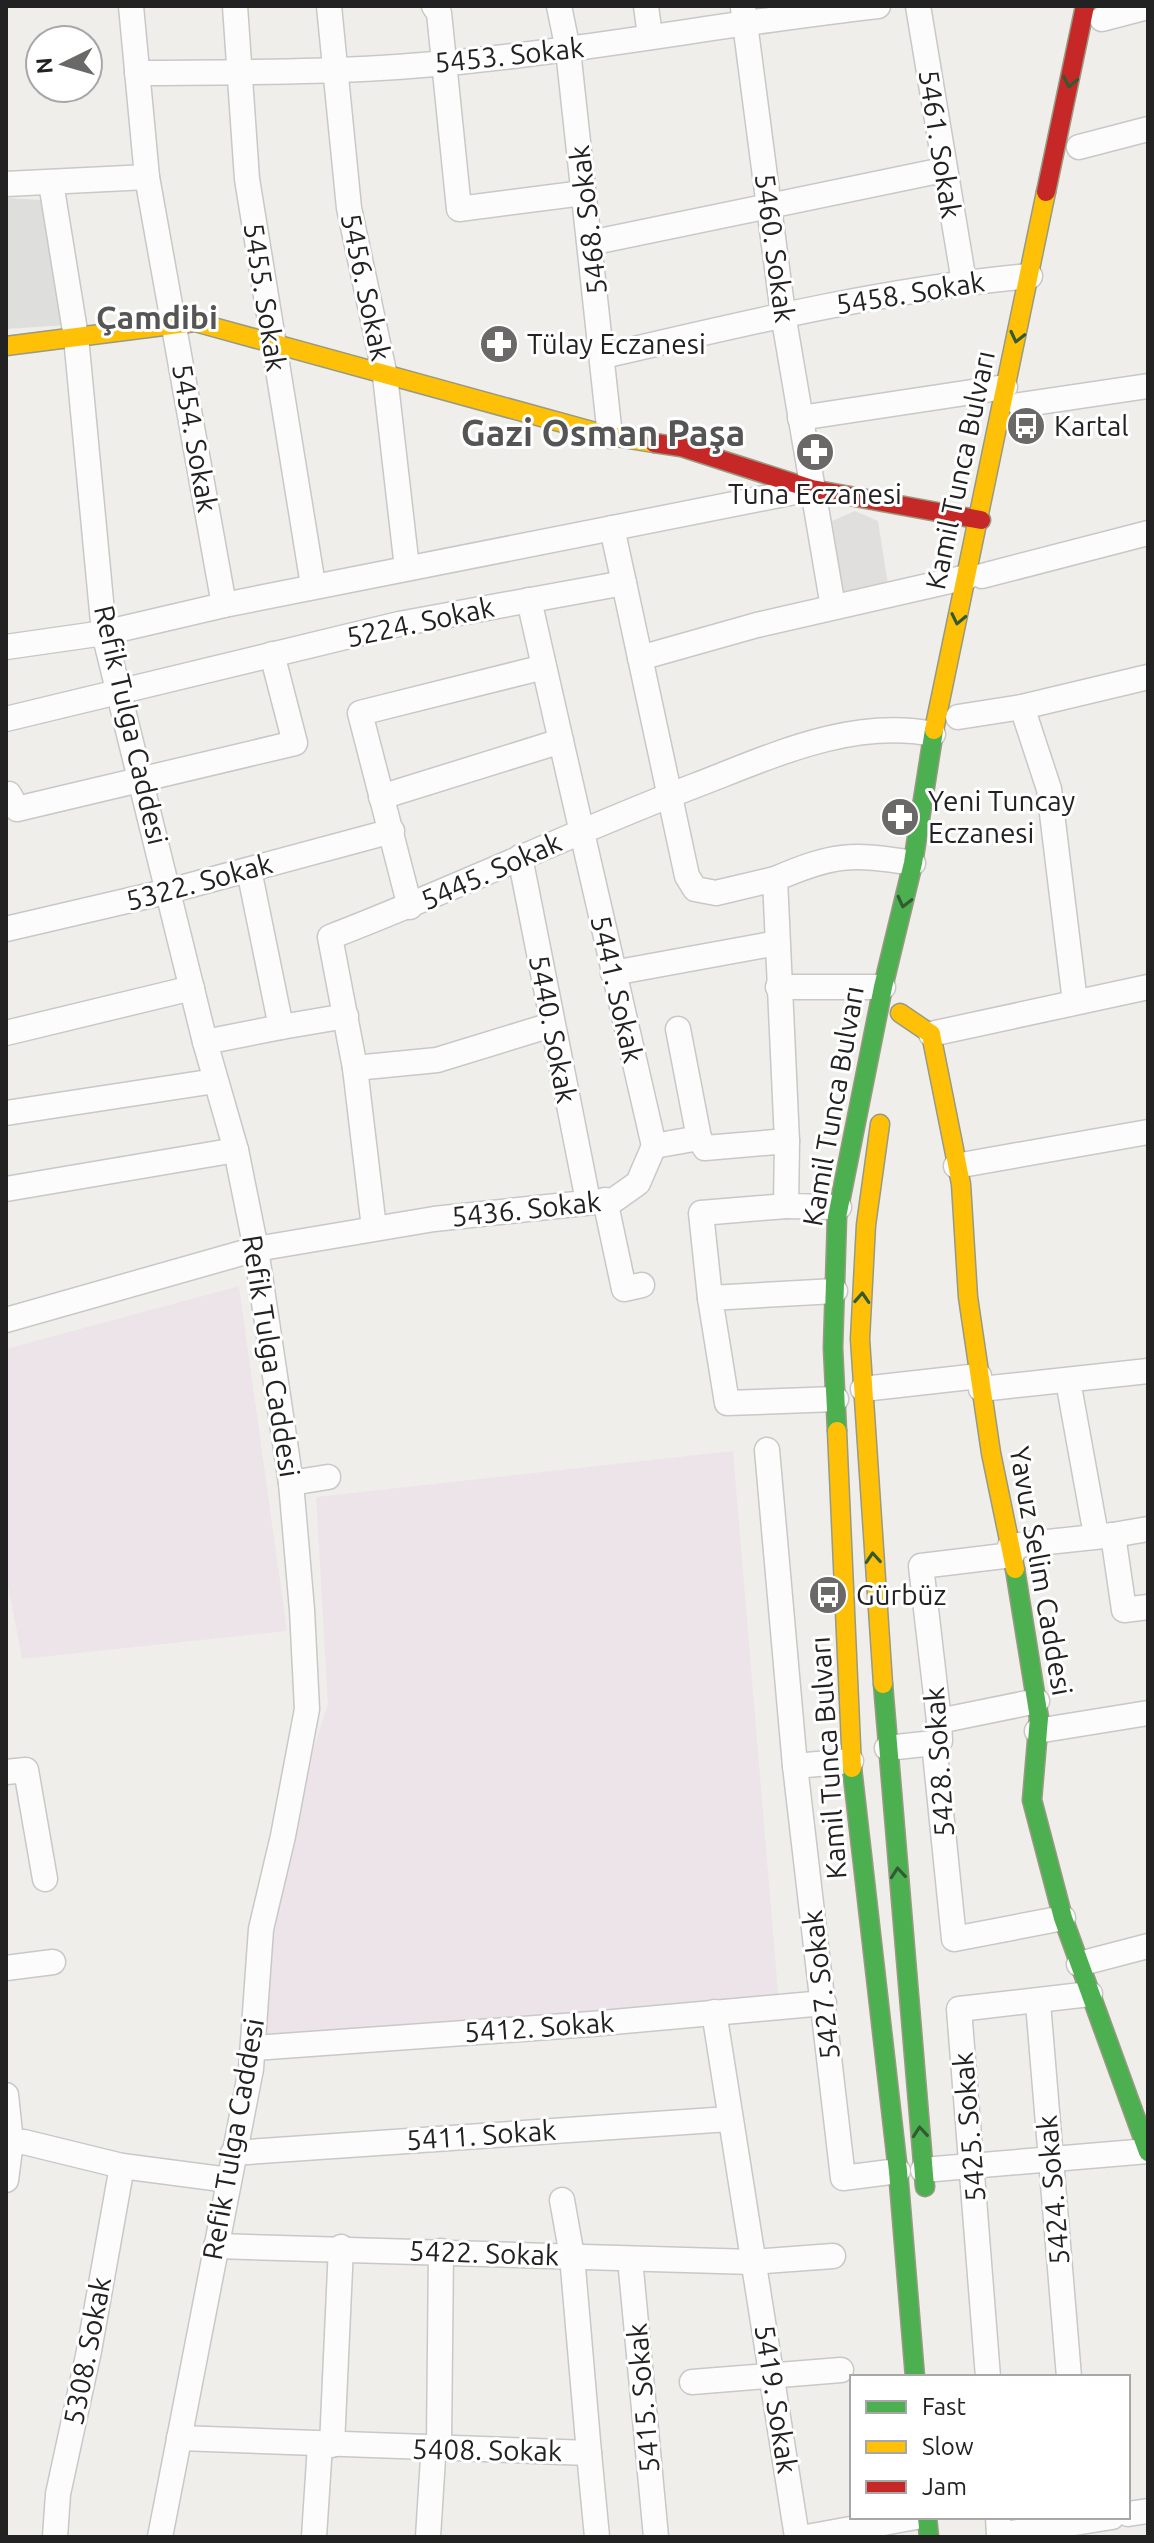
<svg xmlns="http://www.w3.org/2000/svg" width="1154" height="2543" font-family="Ubuntu,sans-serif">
	<rect width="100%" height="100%" fill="#f0eeeb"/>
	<g fill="#ede4e9">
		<path d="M239 1286 287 1631 22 1659 6 1575V1349Z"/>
		<path d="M733 1451 779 2004 260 2050 273 1873 328 1704 316 1497Z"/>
	</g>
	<path fill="#dededc" d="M6 198 43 200 66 325 6 329Z"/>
	<path fill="#e0dfde" d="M855 511 878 521 888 585 843 592 832 521Z"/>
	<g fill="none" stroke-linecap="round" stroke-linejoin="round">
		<g stroke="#c9c8c7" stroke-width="27">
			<g id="street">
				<path d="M235 6 247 179 313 585"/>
				<path d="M329 6 349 208 385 376 407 568"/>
				<path d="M434 6 439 13 459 209 583 193"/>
				<path d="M559 6 568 50 610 436"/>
				<path d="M646 6 650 36"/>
				<path d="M918 6 964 282"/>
				<path d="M743 8 783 314 833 607"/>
				<path d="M1102 19 1148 7"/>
				<path d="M137 73C240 72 343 73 446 63 590 50 733 22 878 6"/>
				<path d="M1079 147 1148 129"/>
				<path d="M51 183 76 337 104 633 205 1042 236 1150 256 1249 291 1483 302 1610 307 1709 283 1836 261 1929 251 2069 160 2537"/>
				<path d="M6 184 147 177"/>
				<path d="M590 243 943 170"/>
				<path d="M604 356C745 323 886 289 1030 276"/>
				<path d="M1020 405 1148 386"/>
				<path d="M800 418 1005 387"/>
				<path d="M612 528 624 583"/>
				<path d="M982 576 1148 533"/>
				<path d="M529 600 561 741"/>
				<path d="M224 605 810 489"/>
				<path d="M6 647 104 633 224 605 147 177 131 6"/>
				<path d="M640 658 757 625 967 577"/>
				<path d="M1022 707 1049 789 1075 1002"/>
				<path d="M958 717 1022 707 1148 677"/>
				<path d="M6 719 399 624 624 583 687 876 695 889 716 893 775 879"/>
				<path d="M6 795 9 794 17 809 295 743 272 654"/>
				<path d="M381 797 561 741 654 1146"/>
				<path d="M520 857 588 1201"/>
				<path d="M410 907 360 713 544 667"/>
				<path d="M6 929 169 891 392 831"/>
				<path d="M613 973 777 943"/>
				<path d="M778 987H883"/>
				<path d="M281 1027 346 1016"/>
				<path d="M678 1029 699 1138"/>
				<path d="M6 1033 192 988"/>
				<path d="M931 1034 1148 987"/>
				<path d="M205 1042 281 1027 249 870"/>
				<path d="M355 1068 437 1060 551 1025"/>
				<path d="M6 1113 215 1081"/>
				<path d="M787 1141 775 879C834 854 850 853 913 863"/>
				<path d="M956 1166 1148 1132"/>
				<path d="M6 1189 236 1150"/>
				<path d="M605 1200 624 1289 642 1285"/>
				<path d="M374 1228 355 1068 330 937C453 890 571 833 694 786 770 757 850 718 933 734"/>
				<path d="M835 1291 710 1298 727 1403 836 1399"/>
				<path d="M710 1298 701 1213 786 1206"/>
				<path d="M6 1320 256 1249 434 1219 614 1200 638 1183 654 1146 699 1138 705 1148 787 1141 786 1206 839 1207"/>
				<path d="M1068 1381 1096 1535"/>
				<path d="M863 1389 979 1376"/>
				<path d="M981 1389 1148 1371"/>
				<path d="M767 1450 795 1766 843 2178 898 2171"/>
				<path d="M291 1483 328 1477"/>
				<path d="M1113 1535 1148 1529"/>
				<path d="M1010 1546 1113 1535 1124 1610 1148 1607"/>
				<path d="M1012 1555 921 1566 939 1721 940 1741 934 1743 954 1939 1063 1918"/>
				<path d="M939 1721 1037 1701"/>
				<path d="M1037 1731 1148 1713"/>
				<path d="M887 1748 934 1743"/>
				<path d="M795 1766 851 1761"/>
				<path d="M6 1772 26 1770 45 1879"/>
				<path d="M1079 1964 1148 1946"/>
				<path d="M6 1968 53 1962"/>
				<path d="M1038 2003 1069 2377"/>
				<path d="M714 2012 797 2537"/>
				<path d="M254 2048 591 2024 824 2003"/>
				<path d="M6 2095 11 2142 6 2180"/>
				<path d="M6 2143 24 2142 122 2166 229 2180"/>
				<path d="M233 2153 729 2119"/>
				<path d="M923 2170 1148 2151"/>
				<path d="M216 2246 753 2262 833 2256"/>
				<path d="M630 2259 656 2537"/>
				<path d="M988 2377 959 2009 1090 1994"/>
				<path d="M692 2382 841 2370"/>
				<path d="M179 2438 589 2453 572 2256 562 2200"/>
				<path d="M332 2445 341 2247"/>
				<path d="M589 2453 597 2537"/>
				<path d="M1128 2514 1148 2511"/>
				<path d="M998 2517 999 2535 1112 2517"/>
				<path d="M55 2537 58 2494 89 2351 122 2166"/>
				<path d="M314 2537 320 2445"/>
				<path d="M428 2537 433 2458 439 2443 441 2251"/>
				<path d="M807 2537 916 2517"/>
			</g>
		</g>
		<g stroke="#999a82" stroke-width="21">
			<g id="fast">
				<path d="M837 1431 833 1348 837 1217 883 987 913 863 934 730"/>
				<path d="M1015 1569 1039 1718 1032 1800 1063 1918 1148 2152"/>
				<path d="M883 1684 925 2187"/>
				<path d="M852 1768 898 2171 915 2377"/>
				<path d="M927 2517 929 2537"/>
			</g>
		</g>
		<g stroke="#999a82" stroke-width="21">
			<g id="slow">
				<path d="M6 346 195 322 610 436 654 443"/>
				<path d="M934 730 1046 192"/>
				<path d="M900 1013 931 1034"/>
				<path d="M931 1034 961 1184 968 1297 991 1453 1015 1569"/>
				<path d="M880 1124 866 1225 860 1339 883 1684"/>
				<path d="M837 1431 852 1768"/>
			</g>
		</g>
		<g stroke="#999a82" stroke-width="21">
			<g id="jam">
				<path d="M1046 192 1085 6"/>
				<path d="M654 443 681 447 812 489 981 520"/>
			</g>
		</g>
		<use href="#street" stroke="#fdfcfc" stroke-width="24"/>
		<use href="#fast" stroke="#4caf50" stroke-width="18"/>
		<use href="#slow" stroke="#ffc107" stroke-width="18"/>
		<use href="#jam" stroke="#c62828" stroke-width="18"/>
	</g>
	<defs><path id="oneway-chevron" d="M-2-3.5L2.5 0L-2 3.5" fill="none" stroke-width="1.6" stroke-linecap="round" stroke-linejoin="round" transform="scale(2)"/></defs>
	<g stroke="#335a34">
		<use href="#oneway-chevron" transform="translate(1070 82) rotate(101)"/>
		<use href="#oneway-chevron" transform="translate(1017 337) rotate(103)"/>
		<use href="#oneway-chevron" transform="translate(958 619) rotate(102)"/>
		<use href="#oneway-chevron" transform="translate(904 902) rotate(104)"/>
		<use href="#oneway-chevron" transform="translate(862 1298) rotate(-87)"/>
		<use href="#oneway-chevron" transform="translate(873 1558) rotate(-94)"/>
		<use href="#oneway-chevron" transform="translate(898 1873) rotate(-95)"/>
		<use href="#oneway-chevron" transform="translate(920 2132) rotate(-95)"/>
	</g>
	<defs>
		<g id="pharmacy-disc" transform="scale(2)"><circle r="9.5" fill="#6a6968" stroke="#fff"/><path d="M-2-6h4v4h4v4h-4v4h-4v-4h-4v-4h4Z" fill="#fff"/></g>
		<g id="bus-disc" transform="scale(2)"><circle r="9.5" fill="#6a6968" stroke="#fff"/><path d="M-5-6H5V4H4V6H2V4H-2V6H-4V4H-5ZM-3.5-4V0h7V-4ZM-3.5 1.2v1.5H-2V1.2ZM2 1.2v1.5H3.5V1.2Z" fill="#fff"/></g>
	</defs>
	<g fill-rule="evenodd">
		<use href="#pharmacy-disc" x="499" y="344"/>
		<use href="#bus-disc" x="1026" y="426"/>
		<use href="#pharmacy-disc" x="815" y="452"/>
		<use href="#pharmacy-disc" x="900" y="817"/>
		<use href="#bus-disc" x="828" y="1595"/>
	</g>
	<g text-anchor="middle" stroke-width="6" stroke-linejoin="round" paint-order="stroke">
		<g font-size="28" fill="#222" stroke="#fff">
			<text transform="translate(509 55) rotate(-6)" y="10">5453. Sokak</text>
			<text transform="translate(940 144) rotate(81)" y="10">5461. Sokak</text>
			<text transform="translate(588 220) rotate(-97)" y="10">5468. Sokak</text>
			<text transform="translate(775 248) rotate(82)" y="10">5460. Sokak</text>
			<text transform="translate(366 287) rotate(78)" y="10">5456. Sokak</text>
			<text transform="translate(910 293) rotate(-9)" y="10">5458. Sokak</text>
			<text transform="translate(265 297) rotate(81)" y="10">5455. Sokak</text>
			<text transform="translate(195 438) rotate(80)" y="10">5454. Sokak</text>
			<text transform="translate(960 470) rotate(-78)" y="10">Kamil Tunca Bulvarı</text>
			<text transform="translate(420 622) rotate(-12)" y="10">5224. Sokak</text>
			<text transform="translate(131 725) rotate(77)" y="10">Refik Tulga Caddesi</text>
			<text transform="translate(491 871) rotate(-24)" y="10">5445. Sokak</text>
			<text transform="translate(199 882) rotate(-15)" y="10">5322. Sokak</text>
			<text transform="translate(617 989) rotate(77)" y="10">5441. Sokak</text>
			<text transform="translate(553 1029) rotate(79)" y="10">5440. Sokak</text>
			<text transform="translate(833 1106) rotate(-80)" y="10">Kamil Tunca Bulvarı</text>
			<text transform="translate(526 1209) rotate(-6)" y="10">5436. Sokak</text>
			<text transform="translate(271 1356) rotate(81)" y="10">Refik Tulga Caddesi</text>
			<text transform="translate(1041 1571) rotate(80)" y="10">Yavuz Selim Caddesi</text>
			<text transform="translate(828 1758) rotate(-94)" y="10">Kamil Tunca Bulvarı</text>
			<text transform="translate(939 1762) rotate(-94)" y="10">5428. Sokak</text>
			<text transform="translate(821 1985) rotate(-97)" y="10">5427. Sokak</text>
			<text transform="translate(539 2027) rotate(-4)" y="10">5412. Sokak</text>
			<text transform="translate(969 2127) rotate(-95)" y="10">5425. Sokak</text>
			<text transform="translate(481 2135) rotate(-4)" y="10">5411. Sokak</text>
			<text transform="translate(233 2139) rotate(-80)" y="10">Refik Tulga Caddesi</text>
			<text transform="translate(1053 2190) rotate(-95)" y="10">5424. Sokak</text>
			<text transform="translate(484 2253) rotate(2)" y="10">5422. Sokak</text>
			<text transform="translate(87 2351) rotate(-79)" y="10">5308. Sokak</text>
			<text transform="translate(643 2398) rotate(-95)" y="10">5415. Sokak</text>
			<text transform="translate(776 2399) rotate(81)" y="10">5419. Sokak</text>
			<text transform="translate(487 2450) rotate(1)" y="10">5408. Sokak</text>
		</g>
		<g font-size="28" fill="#222" stroke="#fff" text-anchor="start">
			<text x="527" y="354">Tülay Eczanesi</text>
			<text x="1054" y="436">Kartal</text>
			<text x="815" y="504" text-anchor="middle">Tuna Eczanesi</text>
			<text x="928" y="811">Yeni Tuncay<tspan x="928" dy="32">Eczanesi</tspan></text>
			<text x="856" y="1605">Gürbüz</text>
		</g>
		<g font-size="32" font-weight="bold" fill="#555" stroke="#fff">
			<text x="157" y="329">Çamdibi</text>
		</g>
		<g font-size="36" font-weight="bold" fill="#555" stroke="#fff">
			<text x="603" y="446">Gazi Osman Paşa</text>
		</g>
	</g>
	<rect width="1154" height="2543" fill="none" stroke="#222222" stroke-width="16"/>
	<rect x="850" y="2375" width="280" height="144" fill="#ffffff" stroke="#a7a7a7" stroke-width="2"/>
	<rect x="866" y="2401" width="40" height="12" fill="#4caf50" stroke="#a7a7a7" stroke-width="2"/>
	<text x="922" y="2415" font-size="24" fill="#222222">Fast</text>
	<rect x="866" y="2441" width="40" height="12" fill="#ffc107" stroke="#a7a7a7" stroke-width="2"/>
	<text x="922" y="2455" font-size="24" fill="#222222">Slow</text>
	<rect x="866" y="2481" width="40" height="12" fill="#c62828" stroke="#a7a7a7" stroke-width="2"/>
	<text x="922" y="2495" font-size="24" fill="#222222">Jam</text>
	<g transform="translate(64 64) rotate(265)"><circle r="38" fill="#ffffff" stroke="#a7a7a7" stroke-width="2"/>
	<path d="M0-6L14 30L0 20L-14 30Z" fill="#6a6968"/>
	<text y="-12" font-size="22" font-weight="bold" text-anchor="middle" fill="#222222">N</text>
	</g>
</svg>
